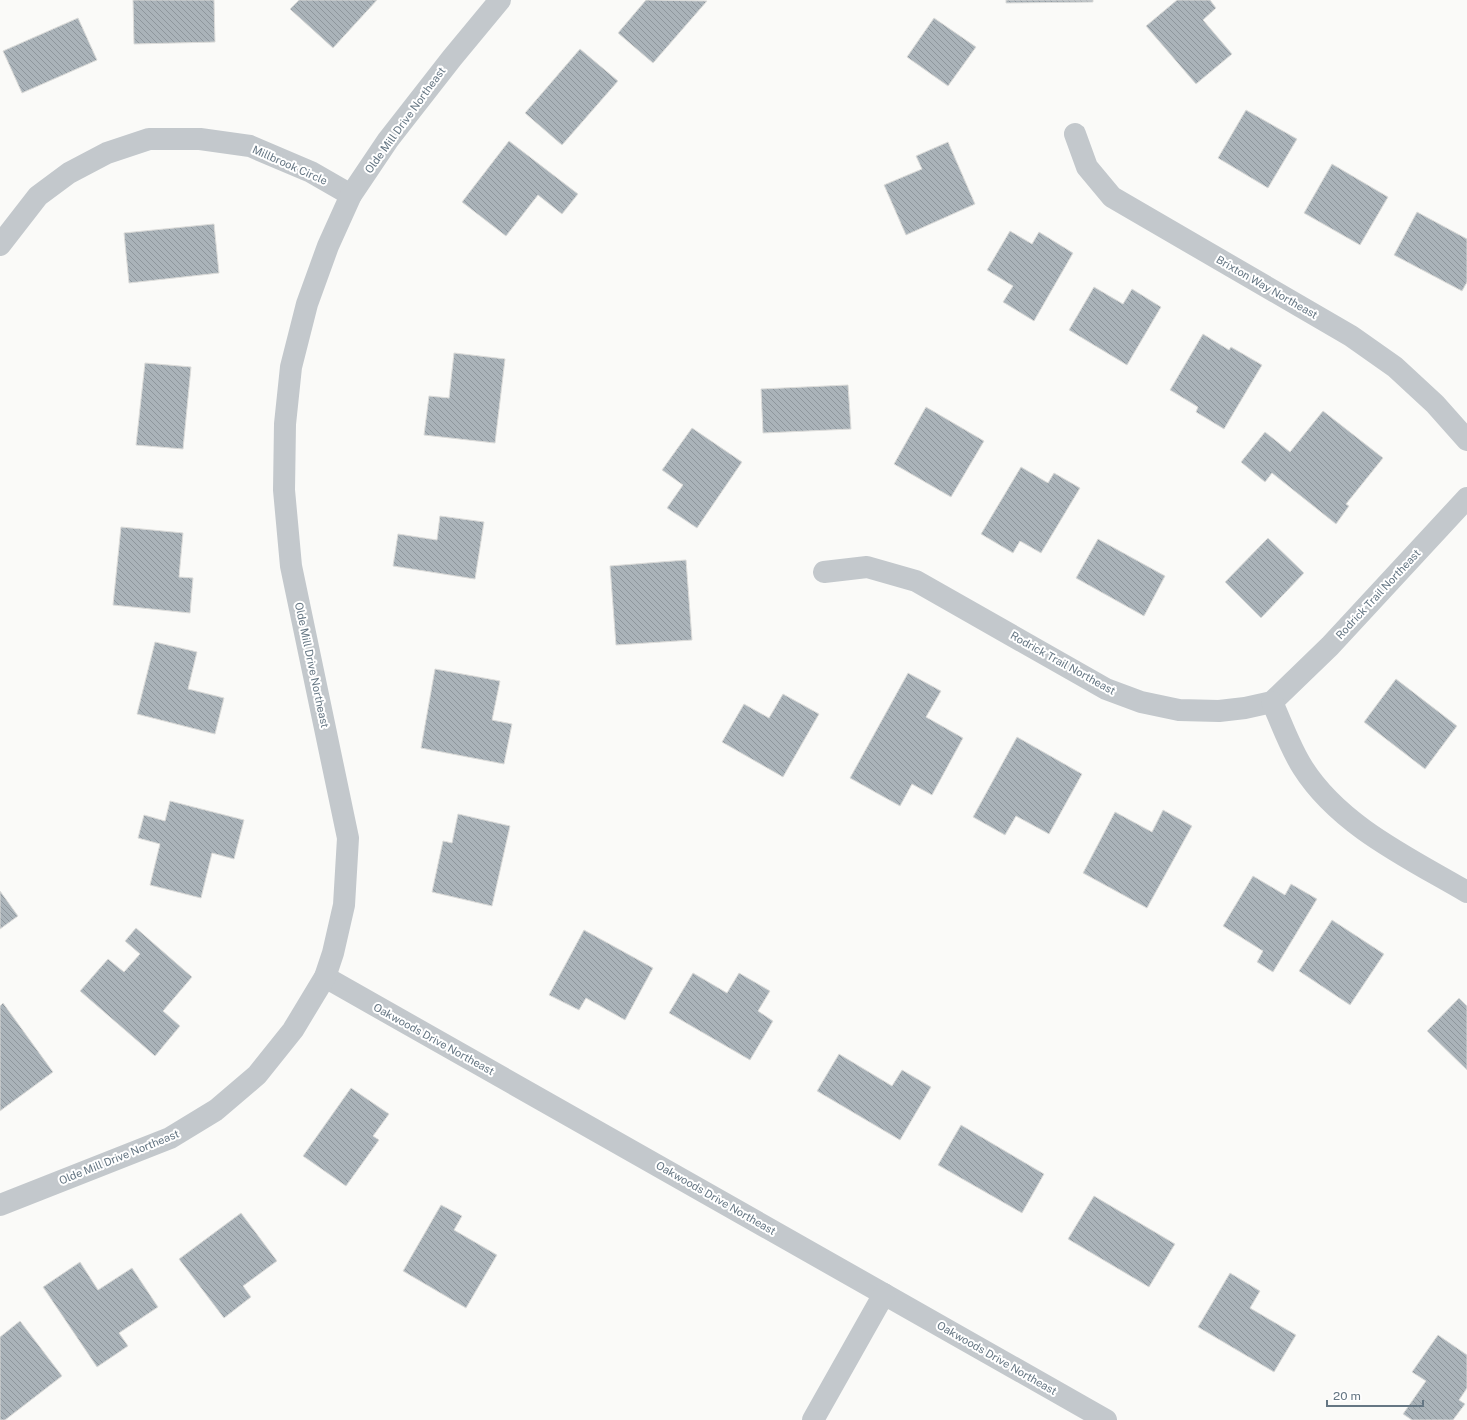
<svg xmlns="http://www.w3.org/2000/svg" width="1467" height="1420" font-family="'Public Sans',sans-serif">
	<defs>
		<pattern id="building-back-hatch" width="6" height="6" patternUnits="userSpaceOnUse"><rect width="6" height="6" fill="#aab3b9"/><path d="M-1 5l2 2M0 0l6 6M5-1l2 2" fill="none" stroke="#8e969c"/></pattern>
	</defs>
	<rect width="100%" height="100%" fill="#fafaf8"/>
	<g fill="url(#building-back-hatch)" stroke="#dcdcda">
		<path d="M133 0H214L215 42 134 44Z"/>
		<path d="M299 0H377L333 48 290 9Z"/>
		<path d="M646 0 707 1 653 63 618 33Z"/>
		<path d="M1006 0H1093V2L1006 3Z"/>
		<path d="M1177 0H1210L1216 8 1203 20 1232 54 1196 84 1146 26Z"/>
		<path d="M78 18 97 60 22 93 3 51Z"/>
		<path d="M934 18 976 47 948 86 907 57Z"/>
		<path d="M580 49 618 81 562 145 525 113Z"/>
		<path d="M1246 110 1297 139 1268 188 1218 158Z"/>
		<path d="M509 141 578 194 562 214 538 195 506 236 462 202Z"/>
		<path d="M948 142 975 204 906 235 884 185 922 169 916 156Z"/>
		<path d="M1332 164 1388 197 1360 245 1304 213Z"/>
		<path d="M1417 212 1467 239V282L1462 291 1394 255Z"/>
		<path d="M214 224 219 273 129 283 124 233Z"/>
		<path d="M1010 231 1032 244 1039 232 1073 253 1034 321 1003 302 1013 286 987 270Z"/>
		<path d="M1094 287 1123 304 1132 289 1161 307 1127 365 1069 330Z"/>
		<path d="M1203 334 1229 350 1231 347 1262 365 1224 429 1196 412 1198 407 1170 390Z"/>
		<path d="M454 353 505 359 495 443 424 435 429 396 449 398Z"/>
		<path d="M145 363 191 367 183 449 136 445Z"/>
		<path d="M848 385 851 429 763 433 761 389Z"/>
		<path d="M926 407 984 441 951 497 894 464Z"/>
		<path d="M1323 411 1383 458 1346 504 1349 506 1336 524 1272 473 1265 482 1241 462 1265 432 1290 452Z"/>
		<path d="M692 428 742 462 697 528 667 508 683 485 662 470Z"/>
		<path d="M1021 467 1048 483 1054 473 1080 488 1041 553 1020 541 1013 553 981 534Z"/>
		<path d="M440 516 484 522 475 579 393 566 398 534 437 540Z"/>
		<path d="M121 527 183 533 179 577 193 578 190 613 113 605Z"/>
		<path d="M1268 538 1304 573 1261 618 1225 582Z"/>
		<path d="M1098 539 1165 576 1144 616 1076 578Z"/>
		<path d="M686 560 692 640 616 645 610 566Z"/>
		<path d="M155 642 197 652 188 689 224 698 215 734 137 714Z"/>
		<path d="M435 669 500 681 492 720 512 724 504 764 421 748Z"/>
		<path d="M908 673 941 691 926 717 963 738 932 795 912 784 900 806 850 778Z"/>
		<path d="M1396 679 1457 726 1425 769 1364 722Z"/>
		<path d="M783 694 819 714 783 777 722 742 744 704 769 718Z"/>
		<path d="M1017 737 1082 774 1049 834 1016 816 1005 835 973 817Z"/>
		<path d="M170 801 244 820 234 859 212 853 201 898 150 885 160 844 138 838 144 815 165 821Z"/>
		<path d="M1163 810 1192 826 1147 908 1083 873 1115 812 1152 832Z"/>
		<path d="M458 814 510 826 492 906 432 892 443 841 452 843Z"/>
		<path d="M1253 876 1285 895 1291 884 1317 899 1273 972 1257 962 1263 951 1223 926Z"/>
		<path d="M0 891 18 916 0 929Z"/>
		<path d="M1332 920 1384 954 1350 1005 1299 971Z"/>
		<path d="M136 928 192 977 163 1011 180 1026 155 1056 80 991 108 959 124 972 140 954 125 941Z"/>
		<path d="M584 930 653 968 625 1020 586 998 579 1010 549 995Z"/>
		<path d="M693 973 727 993 739 973 770 991 758 1011 773 1021 750 1060 669 1013Z"/>
		<path d="M1459 998 1467 1006V1070L1427 1031Z"/>
		<path d="M3 1003 53 1072 0 1111V1006Z"/>
		<path d="M839 1054 892 1086 902 1070 931 1087 900 1140 817 1091Z"/>
		<path d="M351 1088 389 1114 373 1136 379 1140 346 1186 303 1156Z"/>
		<path d="M961 1125 1044 1174 1022 1213 938 1165Z"/>
		<path d="M1094 1196 1175 1244 1149 1287 1068 1239Z"/>
		<path d="M441 1205 462 1216 454 1230 497 1255 466 1308 403 1271Z"/>
		<path d="M241 1213 277 1261 243 1286 251 1297 224 1318 179 1259Z"/>
		<path d="M80 1262 98 1290 132 1268 158 1307 119 1333 128 1346 97 1367 43 1287Z"/>
		<path d="M1230 1273 1260 1291 1250 1308 1296 1335 1274 1372 1198 1327Z"/>
		<path d="M20 1321 62 1376 5 1420H0V1337Z"/>
		<path d="M1438 1335 1467 1355V1388L1459 1400 1465 1404 1453 1420H1412L1403 1414 1426 1381 1412 1372Z"/>
	</g>
	<g fill="none" stroke-linecap="round" stroke-linejoin="round">
		<g stroke="#c3c8cc" stroke-width="22">
			<path d="M1075 134 1087 167 1112 197 1351 336 1395 367 1435 404 1467 440"/>
			<path d="M0 245 38 196 69 173 107 153 149 139H200L250 146 311 172 351 195"/>
			<path d="M824 572 867 567 916 581 1106 689 1141 702 1179 710 1219 711 1245 708 1272 702 1330 646 1467 498"/>
			<path d="M1272 702C1282 724 1290 748 1303 768 1340 826 1409 858 1467 892"/>
			<path d="M325 977 1106 1420"/>
			<path d="M0 1205 170 1138 216 1110 257 1075 293 1030 325 977 333 953 344 905 348 838 291 566 284 490 285 424 291 367 307 304 328 246 351 195 388 140 452 58 500 0"/>
			<path d="M813 1420 884 1294"/>
		</g>
	</g>
	<g text-anchor="middle" stroke-width="4" stroke-linejoin="round" paint-order="stroke">
		<g font-size="11" fill="#657683" stroke="#fff">
			<text transform="translate(405 120) rotate(-54)" y="4">Olde Mill Drive Northeast</text>
			<text transform="translate(290 165) rotate(24)" y="4">Millbrook Circle</text>
			<text transform="translate(1267 287) rotate(30)" y="4">Brixton Way Northeast</text>
			<text transform="translate(1378 594) rotate(-47)" y="4">Rodrick Trail Northeast</text>
			<text transform="translate(1063 663) rotate(29)" y="4">Rodrick Trail Northeast</text>
			<text transform="translate(312 665) rotate(78)" y="4">Olde Mill Drive Northeast</text>
			<text transform="translate(434 1039) rotate(29)" y="4">Oakwoods Drive Northeast</text>
			<text transform="translate(119 1157) rotate(-22)" y="4">Olde Mill Drive Northeast</text>
			<text transform="translate(716 1198) rotate(30)" y="4">Oakwoods Drive Northeast</text>
			<text transform="translate(997 1358) rotate(30)" y="4">Oakwoods Drive Northeast</text>
		</g>
	</g>
	<path d="M1327 1400v6h96v-6" fill="none" stroke="#657683" stroke-width="2"/>
	<text x="1333" y="1400" font-size="12" fill="#657683" stroke="#ffffff" stroke-width="3" paint-order="stroke">20 m</text>
</svg>
